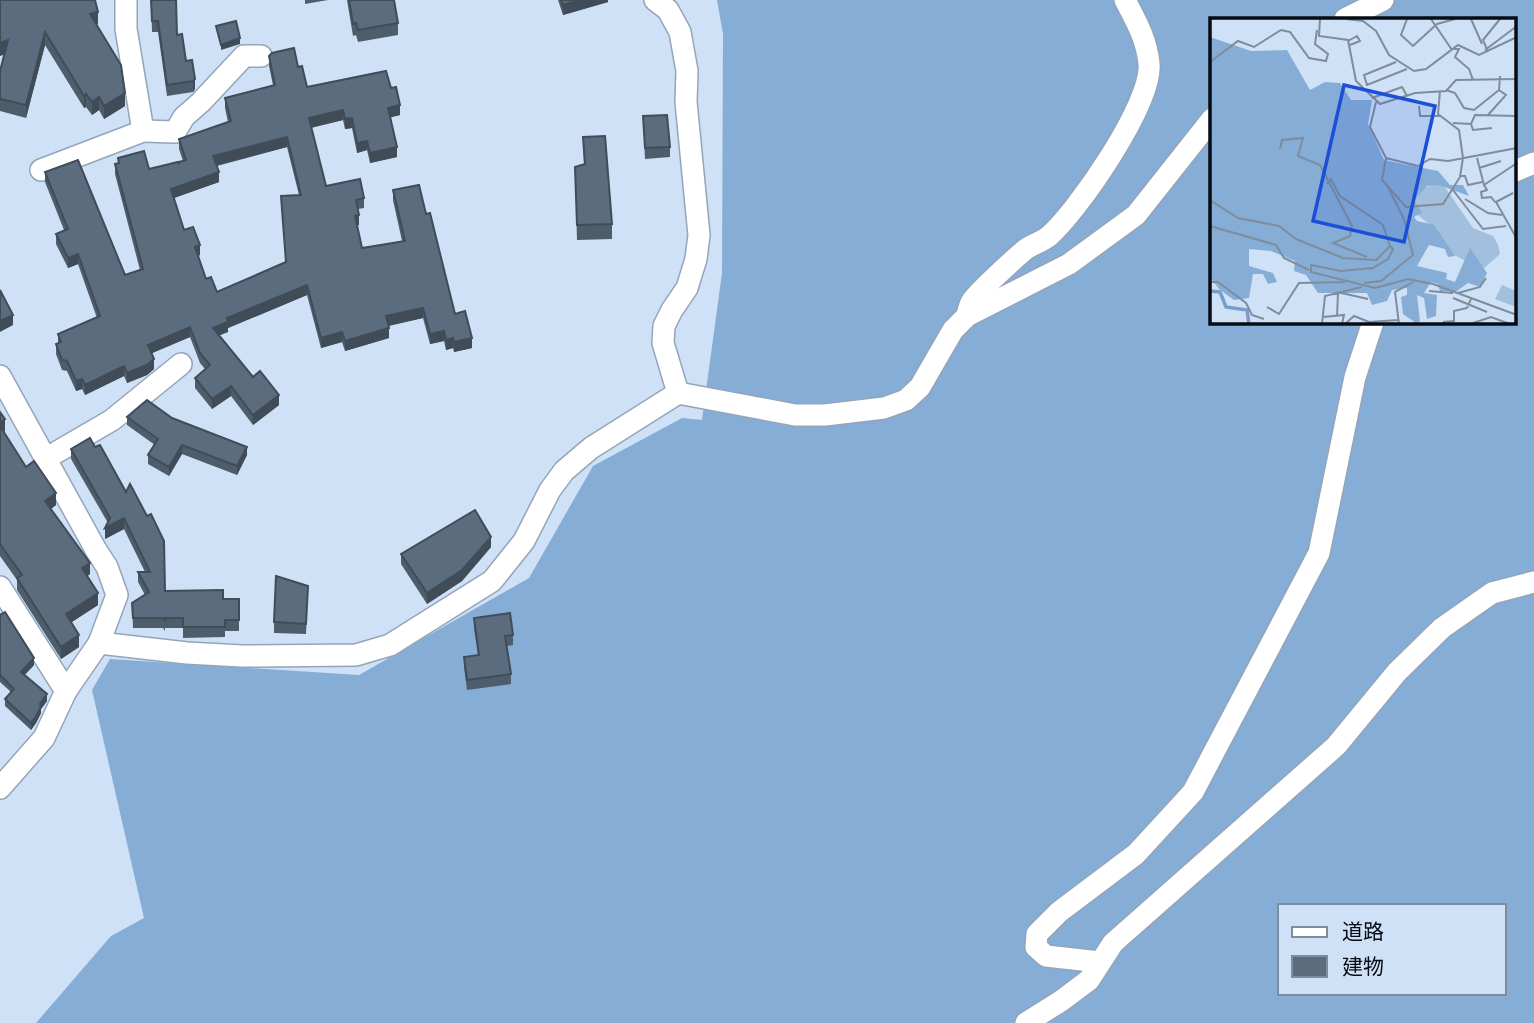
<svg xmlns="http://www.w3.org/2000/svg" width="1534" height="1023" font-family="Ubuntu,'Noto Sans JP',sans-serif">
	<rect width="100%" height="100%" fill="#cfe1f6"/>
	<path fill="#86add6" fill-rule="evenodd" d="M717 0H1534V1023H36L111 936 144 918 92 690 110 659 359 675 529 578 593 466 682 418 702 420 722 273 723 34ZM1212 19H1515V322H1212ZM1280 906H1504V993H1280Z"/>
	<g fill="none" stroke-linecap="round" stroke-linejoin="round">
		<g stroke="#94a5b9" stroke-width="24">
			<g id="street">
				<path d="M655 0 668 10 680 32 687 71 686 102 699 235 696 259 687 288 672 310 664 326 663 343 678 393"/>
				<path d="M1345 19 1383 0"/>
				<path d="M143 131 175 132 184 117 201 102 244 56H261"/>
				<path d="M41 170 143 131 126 29V0"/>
				<path d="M1515 171 1534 163"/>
				<path d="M967 316C968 311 969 305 972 301 980 290 1014 259 1026 249 1033 244 1042 242 1049 236 1078 211 1153 102 1149 64 1147 40 1136 21 1125 0"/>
				<path d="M0 376 96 550 107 567 117 595 99 643 66 691 44 738 0 788"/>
				<path d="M45 459 112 420 181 364"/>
				<path d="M0 587 66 691"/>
				<path d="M99 643 187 653 242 656 356 655 390 645 492 581 524 541 550 490 564 471 591 448 678 393 795 415H825L884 408 906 400 920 387 953 330 967 316 1069 264 1136 215 1212 119"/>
				<path d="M1100 962 1046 956 1036 947 1037 934 1059 912 1136 854 1193 792 1319 553 1355 377 1373 322"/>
				<path d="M1026 1023 1061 1001 1089 980 1113 943 1336 746 1397 672 1442 628 1492 593 1534 582"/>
			</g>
		</g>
		<use href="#street" stroke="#fff" stroke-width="21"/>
	</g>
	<g fill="#4e5d6c" fill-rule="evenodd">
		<path d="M0 0 98 24 96 25 125 106 104 119 99 110 92 115 86 107 84 108 45 45 26 118 0 111V71L4 54 0 56Z"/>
		<path d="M151 0 177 35 186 61 192 60 195 89 193 92 167 96 158 32H152Z"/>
		<path d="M305 0H328L305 4Z"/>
		<path d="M347 0H394L398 23V35L358 42 356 35 353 36Z"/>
		<path d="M558 0H608V2L563 15Z"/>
		<path d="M269 56 298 67 307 87 400 115 391 117 397 157 370 163 367 150 357 153 352 128 345 129 343 120 311 128 326 186 364 198V208L358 209 359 225H357L362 248 402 241 393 200V190L426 214 455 314 472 348 454 352 453 348 446 350 444 341 430 344 423 318 389 326V338L345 351 342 342 321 348 307 295 228 328V332L219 335 253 377 279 405 253 425 231 396 212 409 195 388V378L205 369 200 363 190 337 151 353 154 369 147 375 127 383 124 376 85 395 82 389 76 391 67 371 62 370 56 354V344L58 343V334L97 318 78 264 68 268 56 244V234L64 230 45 182V172L125 275 140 270 115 174V164L118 163V158L149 169 183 161 179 149V139L228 122 225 108V98L273 85 269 66ZM287 147 299 195 281 196 286 263 217 292 206 279 198 256 200 255 184 230 174 198 219 182 217 166Z"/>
		<path d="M643 116 670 147V157L645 159Z"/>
		<path d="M583 137 612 224V239L577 240 575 167 584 164Z"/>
		<path d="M0 412 5 431 4 432 26 467 56 505 51 509 90 574 87 576 98 605 71 622 79 647 61 659 17 590V580L0 556Z"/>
		<path d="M127 417 172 418 247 455 237 475 182 454 169 476 148 464V455L155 445 127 425Z"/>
		<path d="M90 438 165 591 223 599H239V631H225V637L183 638V628H165V631L163 628H133L132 603 145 595 138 582V572H145L124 529 105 539 108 523 71 459V449Z"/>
		<path d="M491 547 462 581 427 604 401 564V554Z"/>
		<path d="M308 586 306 634 274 633V622Z"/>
		<path d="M0 615 34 665 25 675 47 701 41 709V713L36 723 31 730 5 706V699L11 692 0 682Z"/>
		<path d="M474 618 513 635V645L507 646 511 674V684L467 690 464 667V657L478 655 474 628Z"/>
	</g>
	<g fill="#404c58">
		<path d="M580 0H608V2L563 15V5Z"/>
		<path d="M98 12V24L90 26V14Z"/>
		<path d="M45 32V45L26 118V105Z"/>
		<path d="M240 38V44L221 50V45Z"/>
		<path d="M8 40V53L0 56V43Z"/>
		<path d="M195 79V89L193 92V81Z"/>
		<path d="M125 93V106L104 119V106Z"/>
		<path d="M86 94V107L84 108V96Z"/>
		<path d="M99 97V110L92 115V102Z"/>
		<path d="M400 105V115L388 118V108Z"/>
		<path d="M343 110V120L309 128V118Z"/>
		<path d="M352 118V128L345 129V119Z"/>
		<path d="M287 137V147L213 166V156Z"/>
		<path d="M367 141V150L357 153V143Z"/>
		<path d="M397 147V157L370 163V153Z"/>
		<path d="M219 172V182L171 199V189Z"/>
		<path d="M359 215V225L355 226V216Z"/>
		<path d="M200 245V255L195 257V247Z"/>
		<path d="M78 254V264L68 268V258Z"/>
		<path d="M307 285V295L228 328V332L213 338V328L227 318Z"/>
		<path d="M423 308V318L386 326V316Z"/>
		<path d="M13 315V325L0 332V321Z"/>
		<path d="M190 327V337L148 355V345Z"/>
		<path d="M389 328V338L345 351V341Z"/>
		<path d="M444 331V341L430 344V334Z"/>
		<path d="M342 332V342L321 348V338Z"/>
		<path d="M453 338V348L446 350V340Z"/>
		<path d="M472 338V348L454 352V342Z"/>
		<path d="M154 359V369L147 375 127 383V373Z"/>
		<path d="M124 366V376L85 395V385Z"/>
		<path d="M82 379V389L76 391V381Z"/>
		<path d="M231 386V396L212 409V399Z"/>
		<path d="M279 395V405L253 425V415Z"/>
		<path d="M5 419V431L0 434V423Z"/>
		<path d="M182 445V454L169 476V467Z"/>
		<path d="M247 447V455L237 475V466Z"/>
		<path d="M56 493V505L45 513V501Z"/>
		<path d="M124 518V529L105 539V528Z"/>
		<path d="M491 537V547L462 581 427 604V593Z"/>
		<path d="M90 563V574L82 580V568Z"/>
		<path d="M98 593V605L66 626V614Z"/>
		<path d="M79 635V647L61 659V647Z"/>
		<path d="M34 658V665L21 678V672Z"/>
		<path d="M47 694V701L41 709V713L36 723 31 730V723L40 704Z"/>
	</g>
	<g fill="#5b6c7e" stroke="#404c58" stroke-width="2" fill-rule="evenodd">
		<path d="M0 0H95L98 12 90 14 121 65 125 93 104 106 99 97 92 102 86 94 84 96 45 32 26 105 0 99V71L8 40 0 43Z"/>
		<path d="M151 0H176L177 35 182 34 186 61 192 60 195 79 193 81 167 85 158 21H152Z"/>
		<path d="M349 0H394L398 23 358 30 356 23 353 24Z"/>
		<path d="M561 0H580L563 5Z"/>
		<path d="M236 21 240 38 221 45 216 26Z"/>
		<path d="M294 48 298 67 302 66 307 87 386 71 391 88 396 87 400 105 388 108 397 147 370 153 367 141 357 143 352 118 345 119 343 110 309 118 326 186 360 179 364 198 356 200 359 215 355 216 362 248 405 241 393 190 419 185 426 214 430 213 455 314 465 311 472 338 454 342 453 338 446 340 444 331 430 334 423 308 386 316 389 328 345 341 342 332 321 338 307 285 227 318 228 322 213 328 253 377 260 371 279 395 253 415 231 386 212 399 195 378 210 365 200 353 190 327 148 345 154 359 147 365 127 373 124 366 85 385 82 379 76 381 67 361 62 360 56 344 61 342 58 334 100 316 78 254 68 258 56 234 68 229 45 172 78 160 125 275 143 269 115 164 119 163 118 158 144 151 149 169 178 162 179 164V162L186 160 179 139 231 121 225 98 275 85 269 56 272 53ZM287 137 301 195 281 196 286 262 217 292 211 277 206 279 195 247 200 245 193 227 184 230 171 189 219 172 213 156Z"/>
		<path d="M667 115 670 147 645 148 643 116Z"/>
		<path d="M605 136 612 224 577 225 575 167 585 164 583 137Z"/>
		<path d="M0 290 13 315 0 321Z"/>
		<path d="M147 400 172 418 247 447 237 466 182 445 169 467 148 455 158 439 127 417Z"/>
		<path d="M0 412 5 419 0 423Z"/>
		<path d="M0 426 26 467 34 461 56 493 45 501 90 563 82 568 98 593 66 614 79 635 61 647 17 578 22 575 0 544Z"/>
		<path d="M90 438 95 447 100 445 126 492 130 484 147 516 151 514 164 541 165 591 223 590V599H239V620H225V627H183V618H165V620L163 618H133L132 603 149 592 138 572H150L124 518 105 528 110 518 71 449Z"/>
		<path d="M475 510 491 537 462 570 427 593 401 554Z"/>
		<path d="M276 576 308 586 306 624 274 622Z"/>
		<path d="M5 612 34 658 21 672 47 694 40 704 41 707 36 716 31 723 5 699 14 689 0 675V615Z"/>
		<path d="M510 613 513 635 505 636 511 674 467 680 464 657 479 655 474 618Z"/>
	</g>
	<g transform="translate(1210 18)">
		<rect width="306" height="306" fill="#cfe1f6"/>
		<path d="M232 165 263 210 283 218 288 227 290 236 272 252 241 235 227 213 202 192 206 172ZM292 267 306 273V289L285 281Z" fill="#a2bfdd"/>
		<path d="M0 19 41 33 77 32 100 72 115 64 130 65 141 82H162L158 106 174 142 228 153 240 167H253L259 178 229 167 217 168 204 182 212 195 204 199 207 203 224 207 245 238 238 239 235 231 219 227 207 248 237 255 236 261 245 264 260 230 277 255 270 269 258 265 247 273H230L228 266 221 264 214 275 227 277 226 298 217 301 214 280 207 277 210 303 206 305 193 296 191 279 197 277V270L182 272 177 283 162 287 157 275H108L96 257 84 253 85 243 61 233 39 231V248L63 255 67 264 58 266 53 256H43L39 280 24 282 9 271 0 259Z" fill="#86add6"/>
		<path fill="none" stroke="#789dc7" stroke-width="3.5" d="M0 273 10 274 16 289 37 292 39 306"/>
		<path fill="none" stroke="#7f8c9b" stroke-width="2" d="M110 1 109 18 138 22 146 63 170 86 205 75 236 73 246 62 307 61M136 1 153 3 166 13 179 37 204 53 216 51 248 27 269 37 307 19M197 1 191 17 203 28 227 6 245 1M221 1 242 32M261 1 272 26M138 23 147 18 150 23 140 27M243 31H249L245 39 259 51 263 62M275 32 307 8M278 34 273 22 290 1M0 44 28 23 44 29 71 12 80 14 99 40 116 43 118 36 105 26 107 12M186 44 154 57 157 67 197 51M236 72 245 75 254 90 264 92 289 72 290 58M162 80 192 69 197 78M166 84 160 109 176 140 172 162 196 189 233 186 250 159 253 140 249 112 228 96 230 73M209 88 210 98H230M278 97 296 77 289 72M243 105 261 106 265 97 307 98M261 106 263 112 282 110M70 131 72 122 93 120 88 138 110 147 142 208 140 218 123 225 157 239M176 140 208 148 220 141 238 143 307 130M267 140 274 167 307 145M269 150 291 143M250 158H255L258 167 272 164M117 166 121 161 130 178 173 207 180 228M274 167 277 172 271 174 272 180 281 179 285 184M243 172 273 211 296 208M303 175 286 184 307 221M255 181 278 195 292 197M0 182 28 200 69 208 86 221 133 240 166 242 180 228 183 231 178 241 163 250 131 253 101 247V254L165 270 198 261 223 266 307 297M0 208 66 227 74 240 99 252M0 264H8L36 285 42 297 54 301M154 265 171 263 203 237 194 201 178 169M219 273 243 275M127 274 158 281M248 275 270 269 276 260M243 280 277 294M57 289 69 296 89 265 135 264M127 298 128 275M113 299 134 297 132 306M233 304 244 303V293L257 290 261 281M263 305 281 299 300 306M112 306 115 278 152 269M135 306 144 298 159 304 188 302M189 306 185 274 203 264"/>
		<path fill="#1d4ed8" fill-opacity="0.15" stroke="#1d4ed8" stroke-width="3.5" d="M134 67 225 88 194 224 103 203Z"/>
		<rect width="306" height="306" fill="none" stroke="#060c13" stroke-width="3.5"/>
	</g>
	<rect x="1278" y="904" width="228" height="91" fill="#cfe1f6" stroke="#7f8c9b" stroke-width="2"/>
	<rect x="1292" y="927" width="35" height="10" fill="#ffffff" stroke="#7f8c9b" stroke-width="2"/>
	<text x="1342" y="939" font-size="21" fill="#060c13">道路</text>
	<rect x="1292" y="956" width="35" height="21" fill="#5b6c7e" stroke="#7f8c9b" stroke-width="2"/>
	<text x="1342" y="974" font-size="21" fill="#060c13">建物</text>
</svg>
